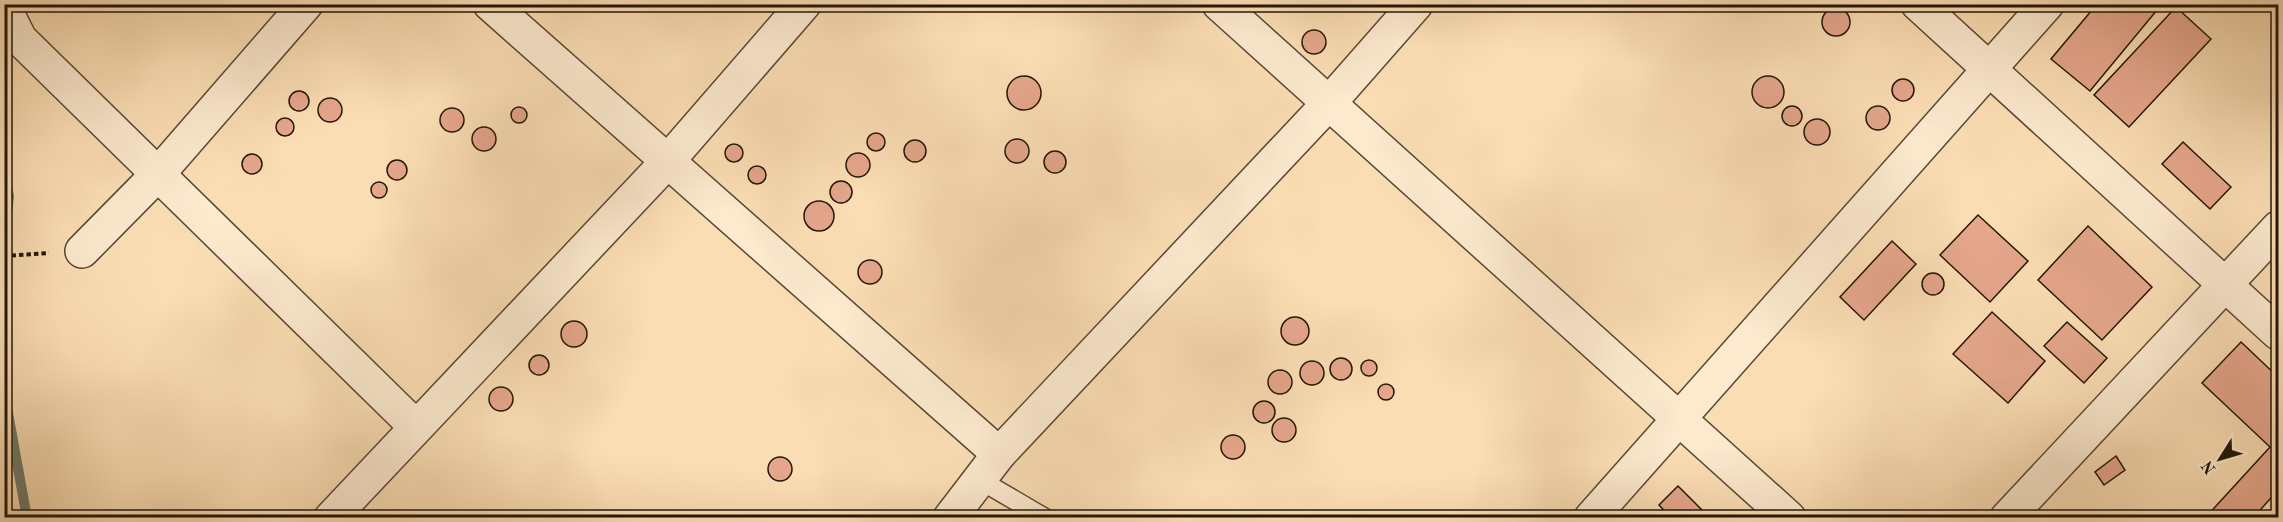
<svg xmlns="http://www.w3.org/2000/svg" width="2283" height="522" font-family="'Old Standard TT',serif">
	<rect width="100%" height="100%" fill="#fbddb4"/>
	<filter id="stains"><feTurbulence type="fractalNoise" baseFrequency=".00333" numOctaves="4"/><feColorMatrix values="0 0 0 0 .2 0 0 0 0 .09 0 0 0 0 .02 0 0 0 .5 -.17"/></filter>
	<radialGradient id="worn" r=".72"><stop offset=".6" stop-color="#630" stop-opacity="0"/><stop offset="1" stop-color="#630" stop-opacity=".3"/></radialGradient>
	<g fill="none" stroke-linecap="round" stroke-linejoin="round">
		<g stroke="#6d7a6c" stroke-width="10">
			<path d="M4 176 9 196 4 239"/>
			<path d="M4 391 27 518"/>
		</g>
	</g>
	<g fill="#e5a68c" stroke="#221708" stroke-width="1.5">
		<path d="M2097 4H2162L2090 91 2051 59Z"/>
		<path d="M2176 7 2211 39 2129 127 2094 95Z"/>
		<circle cx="1836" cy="22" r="14"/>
		<circle cx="1314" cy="42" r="12"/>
		<circle cx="1768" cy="92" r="16"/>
		<circle cx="1024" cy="93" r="17"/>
		<circle cx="1903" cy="90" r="11"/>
		<circle cx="299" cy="101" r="10"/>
		<circle cx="330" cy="110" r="12"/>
		<circle cx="1792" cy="116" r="10"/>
		<circle cx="1878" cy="118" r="12"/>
		<circle cx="519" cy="115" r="8"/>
		<circle cx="452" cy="120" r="12"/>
		<circle cx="285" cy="127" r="9"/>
		<circle cx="1817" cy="132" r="13"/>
		<circle cx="484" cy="139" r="12"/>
		<circle cx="876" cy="142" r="9"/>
		<circle cx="1017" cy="151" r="12"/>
		<circle cx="915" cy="151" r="11"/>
		<path d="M2183 142 2231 187 2210 209 2162 164Z"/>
		<circle cx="734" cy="153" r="9"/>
		<circle cx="1055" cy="162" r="11"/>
		<circle cx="858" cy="165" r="12"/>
		<circle cx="252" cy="164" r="10"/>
		<circle cx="397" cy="170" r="10"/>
		<circle cx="757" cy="175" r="9"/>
		<circle cx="841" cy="192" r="11"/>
		<circle cx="379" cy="190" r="8"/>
		<circle cx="819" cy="216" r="15"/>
		<path d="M1978 215 2028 261 1990 302 1940 255Z"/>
		<path d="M2088 226 2152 287 2102 340 2038 280Z"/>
		<path d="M1892 241 1916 264 1864 320 1840 297Z"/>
		<circle cx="870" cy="272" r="12"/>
		<circle cx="1933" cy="284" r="11"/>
		<path d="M1992 312 2045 361 2008 403 1953 354Z"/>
		<circle cx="1295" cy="331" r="14"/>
		<circle cx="574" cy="334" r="13"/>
		<path d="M2067 322 2107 358 2084 383 2044 346Z"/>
		<path d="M2241 342 2278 377V490L2253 518H2205L2270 447 2202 383Z"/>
		<circle cx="539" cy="365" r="10"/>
		<circle cx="1341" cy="369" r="11"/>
		<circle cx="1369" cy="368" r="8"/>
		<circle cx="1312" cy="373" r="12"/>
		<circle cx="1280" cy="382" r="12"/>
		<circle cx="1386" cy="392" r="8"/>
		<circle cx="501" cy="399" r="12"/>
		<circle cx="1264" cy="412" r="11"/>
		<circle cx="1284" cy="430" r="12"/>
		<circle cx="1233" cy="447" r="12"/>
		<path d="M2116 456 2125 470 2104 485 2095 472Z"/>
		<circle cx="780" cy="469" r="12"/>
		<path d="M1678 486 1704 512 1699 518H1671L1659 505Z"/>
	</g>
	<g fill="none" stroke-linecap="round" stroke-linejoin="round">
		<g stroke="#584833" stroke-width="21">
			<path id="lane" d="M980 480 1045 518"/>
		</g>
		<g stroke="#584833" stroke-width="36">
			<g id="street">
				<path d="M490 4 999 454"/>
				<path d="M1219 4 1789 518"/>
				<path d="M1918 4 2278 333"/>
				<path d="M4 7 20 39 416 427"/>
				<path d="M82 251 158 174 306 4"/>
				<path d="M331 518 667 162 804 4"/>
				<path d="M950 518 999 454 1329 103 1416 4"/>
				<path d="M1591 518 2047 4"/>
				<path d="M2007 518 2278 228"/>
			</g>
		</g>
		<path stroke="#221708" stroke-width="4" stroke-dasharray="4.5 3" stroke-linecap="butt" d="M4 256 49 253"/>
		<use href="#lane" stroke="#fce9ce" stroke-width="18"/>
		<use href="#street" stroke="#fce9ce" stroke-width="33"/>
	</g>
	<rect width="2283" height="522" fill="none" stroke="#fbddb4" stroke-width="24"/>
	<rect x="6" y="6" width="2271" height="510" fill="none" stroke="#221708" stroke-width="3"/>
	<rect x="12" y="12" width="2259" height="498" fill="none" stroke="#221708" stroke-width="1.5"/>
	<g transform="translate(2220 459) rotate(233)" stroke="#fce9ce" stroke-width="4.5" paint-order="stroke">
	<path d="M0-4.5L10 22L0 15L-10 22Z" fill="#221708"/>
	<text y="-9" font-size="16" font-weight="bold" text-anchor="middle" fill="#221708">N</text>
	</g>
	<rect width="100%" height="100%" filter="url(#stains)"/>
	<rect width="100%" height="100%" fill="url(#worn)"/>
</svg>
